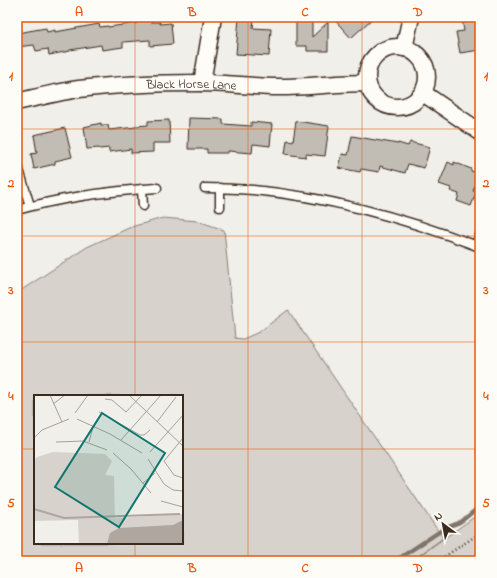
<svg xmlns="http://www.w3.org/2000/svg" width="497" height="578" font-family="'Indie Flower',sans-serif">
	<rect width="100%" height="100%" fill="#f1efea"/>
	<filter id="ink" filterUnits="userSpaceOnUse"><feTurbulence type="fractalNoise" baseFrequency=".025" numOctaves="2"/><feDisplacementMap in="SourceGraphic" scale="8" xChannelSelector="R" yChannelSelector="G"/><feConvolveMatrix kernelMatrix="1 2 1 2 8 2 1 2 1" color-interpolation-filters="sRGB"/></filter>
	<g filter="url(#ink)">
		<g fill="#d7d2cc" stroke="#897e75" fill-rule="evenodd">
			<path d="M163 218 198 221 224 230 235 338 243 339 259 332 288 310 443 538 411 561H17V293L87 247 131 227ZM35 396H182V543H35Z"/>
			<path d="M480 513V561H412Z"/>
		</g>
		<g fill="none" stroke-linecap="round" stroke-linejoin="round">
			<path stroke="#80746b" stroke-width="4" d="M395 561 445 528 458 523 463 520 480 506"/>
		</g>
		<g fill="#c1bcb4" stroke="#3b2a1e">
			<path d="M239 17 254 18 253 28 271 29 269 56 236 54Z"/>
			<path d="M296 17H312V37L328 22V51H307V46H296Z"/>
			<path d="M332 17H374L351 38Z"/>
			<path d="M473 17H480V36H478L480 50 460 53 456 32 464 31 462 19Z"/>
			<path d="M151 19V22H160V24L171 23 173 44 150 46V40L123 42V47L102 50 101 45 70 50V51L49 55 48 49 36 51 34 45 17 47V33L46 28 47 32 55 30V32L99 24 100 27 108 26V27L137 23V20Z"/>
			<path d="M189 118 223 119V124L251 126V122L272 124 270 146 253 144 252 153 228 151V153H207V149H188Z"/>
			<path d="M169 120 170 143H153V152L131 153V149L109 152V148L100 149 99 148 87 149 84 127 101 123V125H108L109 130 136 127V126L148 125V121Z"/>
			<path d="M296 121 329 126 325 156 306 154V157L285 154 287 140 293 141Z"/>
			<path d="M65 128 72 157 55 161V164L34 169 31 154 37 153 34 135Z"/>
			<path d="M352 136 398 144V143L408 146 410 142 430 147 424 168 408 164 405 173 380 166 379 172 361 169 360 172 339 168 342 154 348 155Z"/>
			<path d="M448 162 454 165V162L471 169V171L480 174 473 191 476 193 471 206 457 201 459 194 450 191 451 188 439 184Z"/>
		</g>
		<g fill="none" stroke-linecap="round" stroke-linejoin="round">
			<g stroke="#3b2a1e" stroke-width="11">
				<g id="service">
					<path d="M17 163 30 206"/>
					<path d="M205 188C221 188 237 189 253 190 331 197 407 219 480 247"/>
					<path d="M142 189 143 206"/>
					<path d="M220 207V188"/>
					<path d="M17 210C63 197 110 191 157 188"/>
					<path d="M476 245 480 235"/>
				</g>
			</g>
			<g stroke="#3b2a1e" stroke-width="19">
				<g id="minor">
					<circle cx="397" cy="77" r="30"/>
					<path d="M404 48 411 17"/>
					<path d="M202 83 213 17"/>
					<path d="M423 93 480 132"/>
					<path id="s1" d="M17 102C38 97 58 92 79 89 120 84 160 83 201 83 227 83 253 87 279 87 309 87 338 83 367 83"/>
				</g>
			</g>
			<path stroke="#3b2a1e" stroke-width="2.5" stroke-dasharray="1 3" stroke-linecap="butt" d="M438 561 480 533"/>
			<use href="#service" stroke="#fdfcf7" stroke-width="8"/>
			<use href="#minor" stroke="#fdfcf7" stroke-width="16"/>
		</g>
	</g>
	<path fill="none" stroke="#e8590c" stroke-width="1" stroke-opacity="0.55" d="M135 17V396M248 17V561M362 17V561M17 129H480M17 236H480M17 342H480M17 449H35M182 449H480M135 543V561"/>
	<g text-anchor="middle" stroke-width="3.5" stroke-linejoin="round" paint-order="stroke">
		<g font-size="13" fill="#3b2a1e" stroke="#fdfcf7">
			<text dy="5" stroke="none"><textPath href="#s1" startOffset="176">Black Horse Lane</textPath></text>
		</g>
	</g>
	<g transform="translate(34 395)">
		<rect width="149" height="149" fill="#f1efea"/>
		<path d="M19 57 71 59 78 66 71 80 80 81 81 123 149 119V149H45L44 125 0 126V65L3 62Z" fill="#d7d2cc"/>
		<path d="M147 126H149V149H73L76 138 85 133 139 130Z" fill="#aea69f"/>
		<path fill="none" stroke="#aea69f" stroke-width="2" d="M0 114 30 123 146 119"/>
		<path fill="none" stroke="#a8a098" stroke-width="1" d="M16 0 28 27M95 0 149 51M71 4 78 5 92 17 108 0M19 9 31 0M65 17 106 40H110L116 35M41 18 54 0M43 24 76 39 108 58M123 27 142 2M0 43 8 35 35 24M149 43 130 66 140 80 149 83M87 45 127 0M22 47 49 46 73 55M55 47 59 32M116 57 149 20M79 58 97 74 117 98M114 64 130 89 139 95 149 96M109 88 121 78M127 106 149 112"/>
		<path fill="#0f766e" fill-opacity="0.15" stroke="#0f766e" stroke-width="2" d="M68 18 131 58 85 132 21 92Z"/>
		<rect width="149" height="149" fill="none" stroke="#3b2a1e" stroke-width="2"/>
	</g>
	<rect width="497" height="578" fill="none" stroke="#fdfcf7" stroke-width="44"/>
	<g transform="translate(443 524) rotate(328)" stroke="#fdfcf7" stroke-width="3" paint-order="stroke">
	<path d="M0-3L7 15L0 10L-7 15Z" fill="#3b2a1e"/>
	<text y="-6" font-size="11" font-weight="bold" text-anchor="middle" fill="#3b2a1e">N</text>
	</g>
	<rect x="22" y="22" width="453" height="534" fill="none" stroke="#e8590c" stroke-width="1.5"/>
	<g font-size="13" text-anchor="middle" font-weight="bold" fill="#e8590c">
		<text x="79" y="16">A</text>
		<text x="192" y="16">B</text>
		<text x="305" y="16">C</text>
		<text x="418" y="16">D</text>
		<text x="11" y="80">1</text>
		<text x="486" y="80">1</text>
		<text x="11" y="187">2</text>
		<text x="486" y="187">2</text>
		<text x="11" y="294">3</text>
		<text x="486" y="294">3</text>
		<text x="11" y="400">4</text>
		<text x="486" y="400">4</text>
		<text x="11" y="507">5</text>
		<text x="486" y="507">5</text>
		<text x="79" y="572">A</text>
		<text x="192" y="572">B</text>
		<text x="305" y="572">C</text>
		<text x="418" y="572">D</text>
	</g>
</svg>
